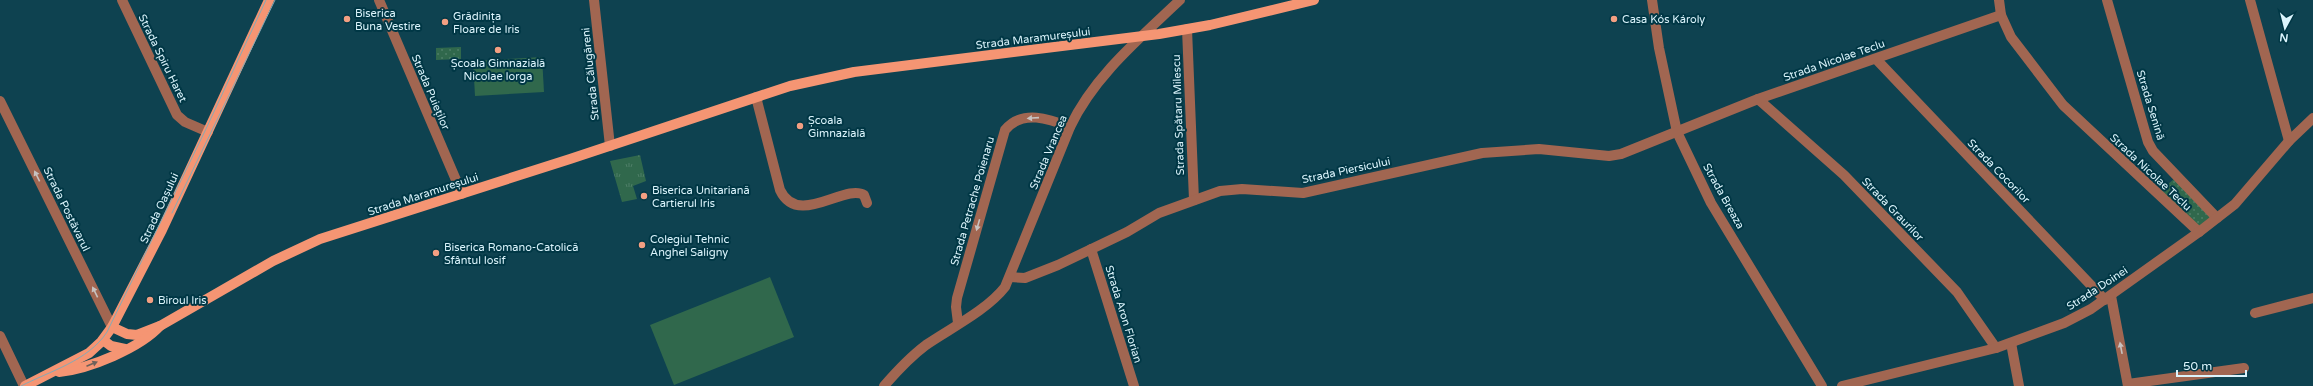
<svg xmlns="http://www.w3.org/2000/svg" width="2313" height="386" font-family="'Varela Round',sans-serif">
	<defs>
		<pattern id="grass-tufts" width="24" height="20" patternUnits="userSpaceOnUse"><rect width="24" height="20" fill="#30684c"/><path d="M3 7l-1-3M5 7V3M7 7l1-3M15 17l-1-3M17 17v-4M19 17l1-3" fill="none" stroke="#4d7e67"/></pattern>
		<pattern id="park-dots" width="8" height="8" patternUnits="userSpaceOnUse"><rect width="8" height="8" fill="#30684c"/><path d="M2 2h.1M6 6h.1" fill="none" stroke="#4d7e67" stroke-width="1.8" stroke-linecap="round"/></pattern>
	</defs>
	<rect width="100%" height="100%" fill="#0e4250"/>
	<path fill="url(#grass-tufts)" d="M640 155 646 181 633 186 637 199 622 202 610 161Z"/>
	<g fill="url(#park-dots)">
		<path d="M461 47V59L436 60V48Z"/>
		<path d="M2174 179 2211 217 2199 227 2160 191Z"/>
	</g>
	<g fill="#30684c">
		<path d="M542 57 544 92 475 96 473 61Z"/>
		<path d="M770 277 794 337 674 385 650 325Z"/>
	</g>
	<g fill="none" stroke-linecap="round" stroke-linejoin="round">
		<g stroke="#a16651" stroke-width="10">
			<path d="M122 0 177 115 185 122 208 132"/>
			<path d="M379 0 462 194"/>
			<path d="M594 0 610 146"/>
			<path d="M1652 0 1659 48 1677 132 1711 203 1822 386"/>
			<path d="M1999 0 2001 15 2011 37 2063 105 2199 232"/>
			<path d="M2107 0 2148 142 2153 151 2217 218"/>
			<path d="M2250 0 2289 141"/>
			<path d="M1187 29 1194 200"/>
			<path d="M1876 59 2105 300"/>
			<path d="M756 97 780 190C798 228 845 183 864 195L867 203"/>
			<path d="M1758 99 1844 175 1957 292 1996 348"/>
			<path d="M0 101 112 327"/>
			<path d="M1091 249 1134 386"/>
			<path d="M1010 277 1025 278 1058 265 1127 232 1159 213 1220 191 1242 189 1303 193 1482 153 1539 149 1609 156 1621 154 1758 99 2001 15"/>
			<path d="M2111 296 2128 386"/>
			<path d="M2255 313 2313 298"/>
			<path d="M958 323 956 307 957 298 1005 130C1022 109 1050 119 1070 127"/>
			<path d="M0 336 24 386"/>
			<path d="M2011 343 2019 386"/>
			<path d="M2128 384 2244 368"/>
			<path d="M884 386C897 371 910 357 926 345 951 328 987 310 1005 287L1070 127C1094 76 1140 38 1180 0"/>
			<path d="M1842 386 1996 348 2064 323 2091 309 2199 232 2235 204 2289 141 2313 118"/>
		</g>
		<g stroke="#f59573" stroke-width="10">
			<path d="M112 327 127 334 137 335 160 326 273 261 320 239 570 159 790 86 854 72 1159 34 1210 25 1314 0"/>
			<path d="M103 340 111 346 125 349"/>
			<path d="M59 372C89 369 140 348 160 326"/>
			<path d="M25 386 89 353 101 342 112 327 162 230 269 0"/>
		</g>
		<g stroke="#86aab5" stroke-width="1">
			<path d="M172 213 275 0"/>
			<path d="M21 386C50 371 88 361 107 332L205 131 266 0"/>
		</g>
	</g>
	<defs><path id="oneway-solid" d="M-6-.8H1V-3.2L6.5 0L1 3.2V.8H-6Z"/></defs>
	<g fill="#c7c2c0">
		<use href="#oneway-solid" transform="translate(1033 118) rotate(176)"/>
		<use href="#oneway-solid" transform="translate(37 176) rotate(-116)"/>
		<use href="#oneway-solid" transform="translate(978 225) rotate(106)"/>
		<use href="#oneway-solid" transform="translate(95 292) rotate(-116)"/>
		<use href="#oneway-solid" transform="translate(2121 348) rotate(-101)"/>
	</g>
	<use fill="#6e615a" href="#oneway-solid" transform="translate(92 364) rotate(-23)"/>
	<g fill="#f39f82" stroke="#003745" stroke-width="1.5">
		<circle cx="347" cy="19" r="4"/>
		<circle cx="1614" cy="19" r="4"/>
		<circle cx="445" cy="22" r="4"/>
		<circle cx="498" cy="50" r="4"/>
		<circle cx="800" cy="126" r="4"/>
		<circle cx="644" cy="196" r="4"/>
		<circle cx="642" cy="245" r="4"/>
		<circle cx="436" cy="253" r="4"/>
		<circle cx="150" cy="300" r="4"/>
	</g>
	<g text-anchor="middle" stroke-width="4" stroke-linejoin="round" paint-order="stroke">
		<g font-size="11" fill="#dbf4fc" stroke="#003745" text-anchor="start">
			<text x="355" y="17">Biserica<tspan x="355" dy="13">Buna Vestire</tspan></text>
			<text x="453" y="20">Grădinița<tspan x="453" dy="13">Floare de Iris</tspan></text>
			<text x="1622" y="23">Casa Kós Károly</text>
			<text x="498" y="67" text-anchor="middle">Școala Gimnazială<tspan x="498" dy="13">Nicolae Iorga</tspan></text>
			<text x="808" y="124">Școala<tspan x="808" dy="13">Gimnazială</tspan></text>
			<text x="652" y="194">Biserica Unitariană<tspan x="652" dy="13">Cartierul Iris</tspan></text>
			<text x="650" y="243">Colegiul Tehnic<tspan x="650" dy="13">Anghel Saligny</tspan></text>
			<text x="444" y="251">Biserica Romano-Catolică<tspan x="444" dy="13">Sfântul Iosif</tspan></text>
			<text x="158" y="304">Biroul Iris</text>
		</g>
		<g font-size="11" fill="#dbf4fc" stroke="#003745">
			<text transform="translate(1033 38) rotate(-7)" y="4">Strada Maramureșului</text>
			<text transform="translate(163 58) rotate(64)" y="4">Strada Spiru Haret</text>
			<text transform="translate(1834 60) rotate(-19)" y="4">Strada Nicolae Teclu</text>
			<text transform="translate(590 74) rotate(-96)" y="4">Strada Călugăreni</text>
			<text transform="translate(431 92) rotate(67)" y="4">Strada Puieților</text>
			<text transform="translate(2151 105) rotate(73)" y="4">Strada Senină</text>
			<text transform="translate(1178 115) rotate(-92)" y="4">Strada Spătaru Milescu</text>
			<text transform="translate(1048 152) rotate(-67)" y="4">Strada Vrancea</text>
			<text transform="translate(1346 170) rotate(-12)" y="4">Strada Piersicului</text>
			<text transform="translate(1999 171) rotate(46)" y="4">Strada Cocorilor</text>
			<text transform="translate(2151 172) rotate(43)" y="4">Strada Nicolae Teclu</text>
			<text transform="translate(423 194) rotate(-18)" y="4">Strada Maramureșului</text>
			<text transform="translate(1724 196) rotate(61)" y="4">Strada Breaza</text>
			<text transform="translate(972 201) rotate(-74)" y="4">Strada Petrache Poienaru</text>
			<text transform="translate(159 208) rotate(-65)" y="4">Strada Oașului</text>
			<text transform="translate(67 209) rotate(64)" y="4">Strada Postăvarul</text>
			<text transform="translate(1893 209) rotate(46)" y="4">Strada Graurilor</text>
			<text transform="translate(2097 288) rotate(-33)" y="4">Strada Doinei</text>
			<text transform="translate(1124 314) rotate(73)" y="4">Strada Aron Florian</text>
		</g>
	</g>
	<g transform="translate(2285 28) rotate(187)" stroke="#003745" stroke-width="3" paint-order="stroke">
	<path d="M0-3L7 15L0 10L-7 15Z" fill="#dbf4fc"/>
	<text y="-6" font-size="11" font-weight="bold" text-anchor="middle" fill="#dbf4fc">N</text>
	</g>
	<path d="M2177 370v6h69v-6" fill="none" stroke="#dbf4fc" stroke-width="2"/>
	<text x="2183" y="370" font-size="12" fill="#dbf4fc" stroke="#003745" stroke-width="3" paint-order="stroke">50 m</text>
</svg>
